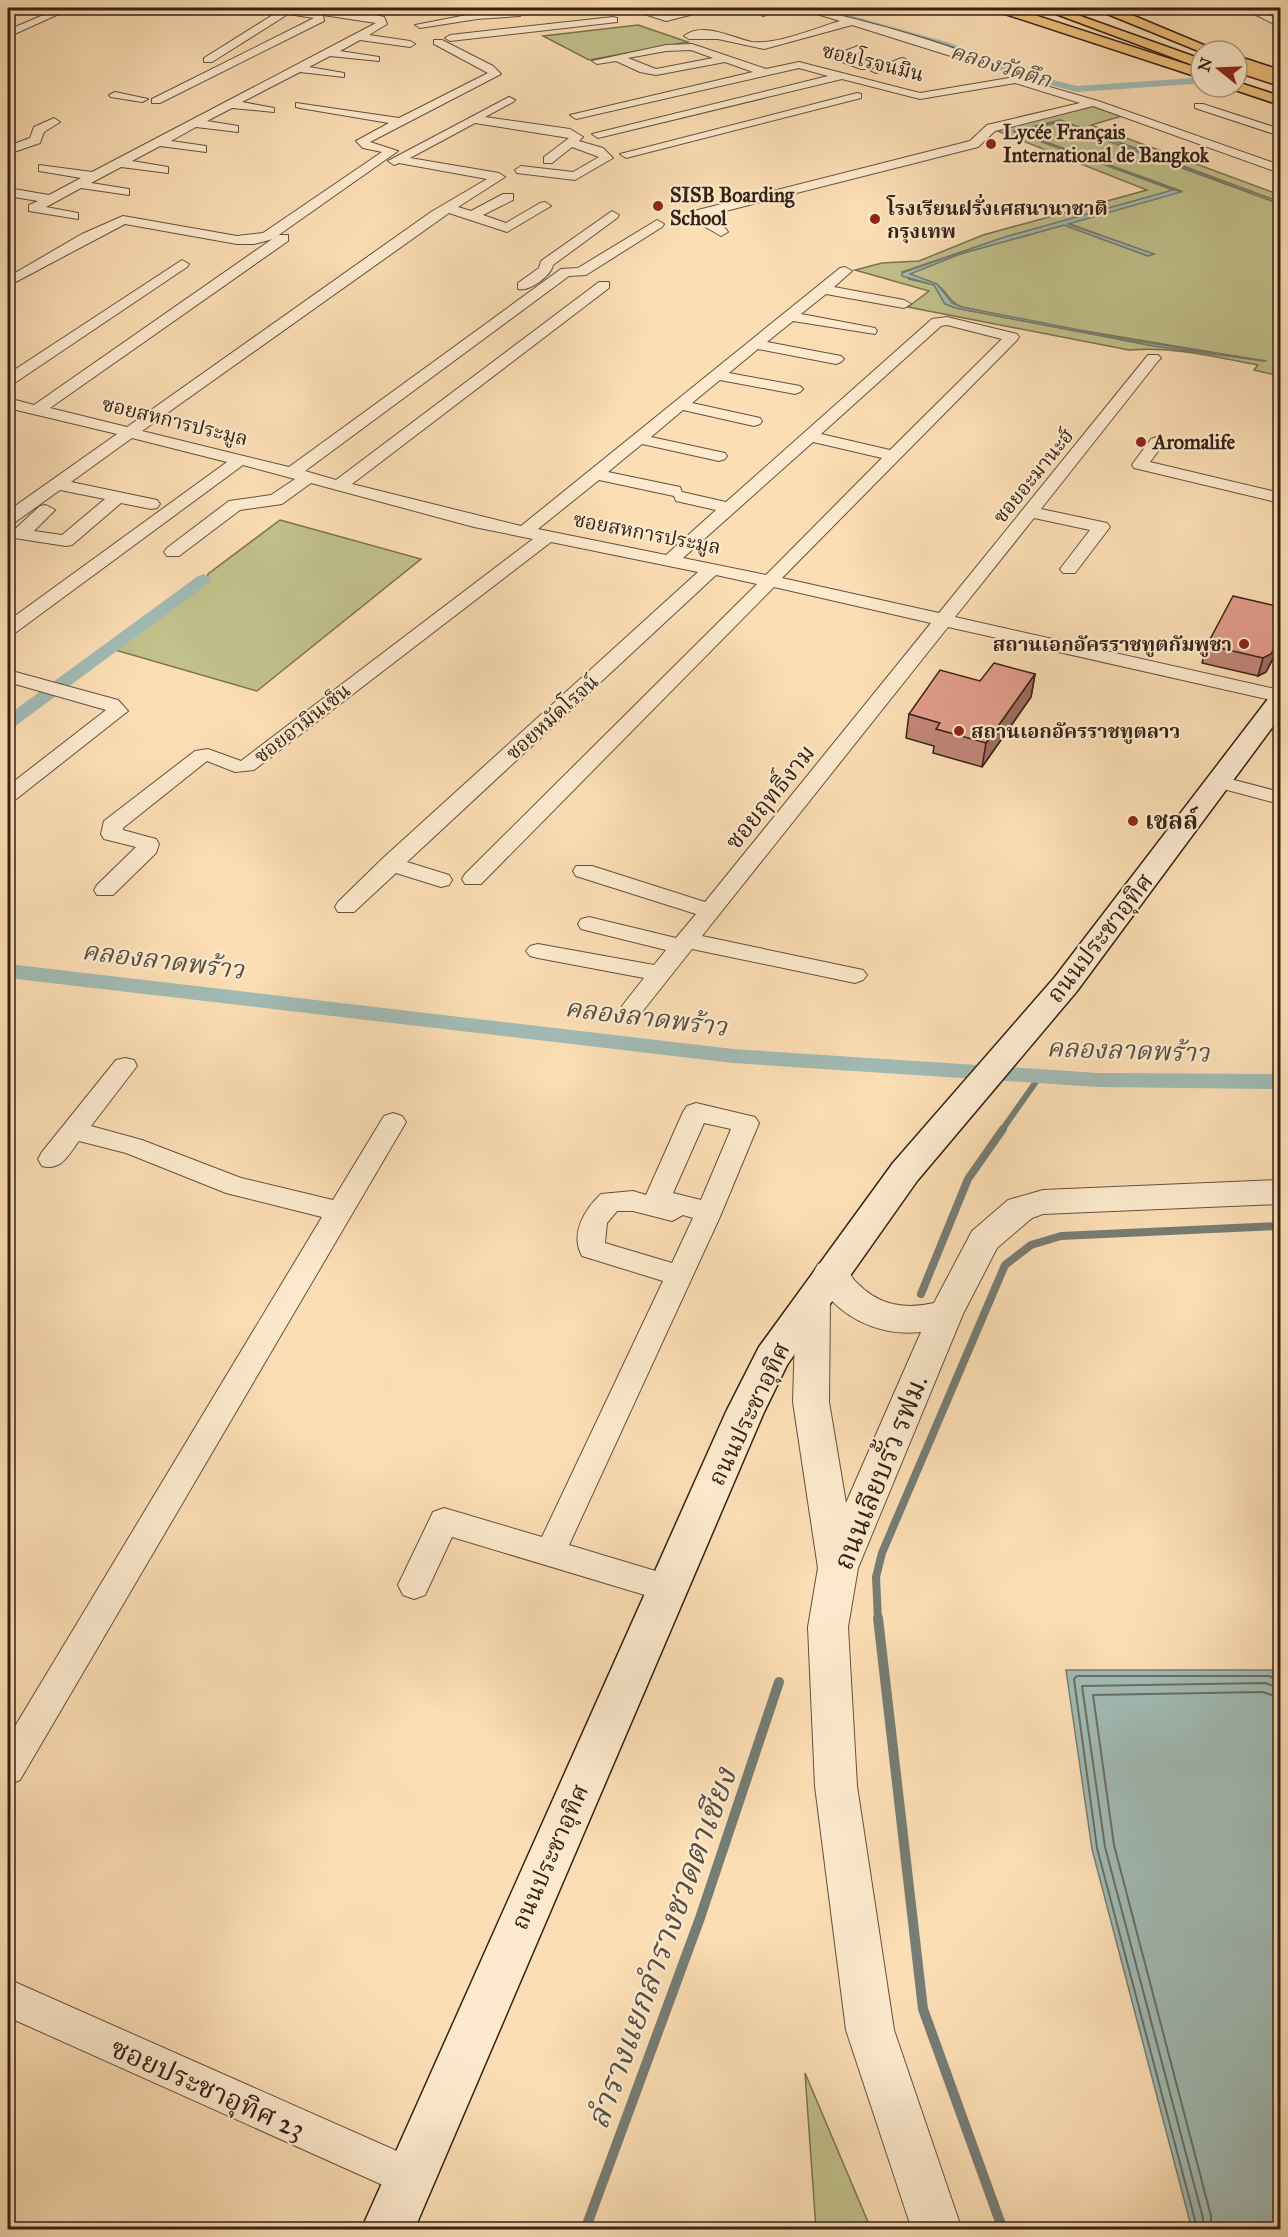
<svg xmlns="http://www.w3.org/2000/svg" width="1288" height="2237" font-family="'IM FELL Great Primer','Noto Serif Thai',serif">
	<rect width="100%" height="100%" fill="#fcdeb4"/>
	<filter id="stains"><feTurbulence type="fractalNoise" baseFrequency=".00333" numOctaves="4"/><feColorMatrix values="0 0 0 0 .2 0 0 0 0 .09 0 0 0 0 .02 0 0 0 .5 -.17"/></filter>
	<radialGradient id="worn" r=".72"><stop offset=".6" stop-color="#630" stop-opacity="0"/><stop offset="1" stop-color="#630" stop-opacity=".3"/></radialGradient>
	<g fill="#c1c18b" stroke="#7b7150" stroke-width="1.5">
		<path d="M638 25 688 42 589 60 543 36Z"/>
		<path d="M1092 106 1122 116 1091 125 1280 195V202L1060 120 1015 132 1174 190 1005 237 902 272 909 279 934 285 945 304 956 308 1154 346 1264 361 1037 323 962 307C950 302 949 296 941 288 933 280 919 279 909 274L960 254 1064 225 1148 256 1153 254 1067 223 1181 191 1018 132 1059 122 1280 204V363H1276L1280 366V376L1254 370 1258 365C1216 357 1172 346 1129 350L908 307 929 291 855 270 882 263 919 261 983 235 1147 190 995 130Z"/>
		<path d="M280 520 421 559 257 691 115 650 207 580 208 574Z"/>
		<path d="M805 2073 871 2229H816Z"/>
	</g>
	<g fill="#a1bbb5" stroke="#767d75" stroke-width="1.5">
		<path d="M1060 120 1280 204 1056 122 1019 132 1181 192 1068 224 1154 254 1148 256 1064 225 960 254 910 274 937 284 952 303 962 307 1130 340 1267 361 1154 346 956 308 945 304 934 285 902 276V273L1005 237 1173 190 1014 131Z"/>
		<path d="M1066 1670H1273L1278 1675 1280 2229H1189L1190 2222 1092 1849Z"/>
	</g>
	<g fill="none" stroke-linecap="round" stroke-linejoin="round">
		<g stroke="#6b6e65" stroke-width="2">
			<path d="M1195 2230V2220L1097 1848 1074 1679 1077 1676H1269L1280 1681"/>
			<path d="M1202 2230 1203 2218 1105 1847 1082 1686 1266 1683 1280 1689"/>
			<path d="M1211 2230V2216L1114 1845 1093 1695 1263 1692 1280 1698"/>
		</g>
		<path stroke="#767d75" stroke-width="6" d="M1002 1130 1040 1076"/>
		<g stroke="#767d75" stroke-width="8">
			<path d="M921 1294 968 1179 1003 1129"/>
			<path d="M878 1620 876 1577 882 1553 1005 1265 1031 1245 1061 1236 1280 1226"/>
		</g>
		<g stroke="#767d75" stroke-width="10">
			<path d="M878 1618 923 2009 1003 2230"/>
			<path d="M585 2230 700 1918 779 1682"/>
		</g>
		<g fill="#a1bbb5" fill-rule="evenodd">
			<path d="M812 8H824L950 43 1022 72 1077 86 1193 78 1198 81 1193 84 1077 92 1016 76 944 47Z"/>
			<path d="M1262 71V75L1237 78V72Z"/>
			<path d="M204 574 212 579 210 582 14 727 8 728V715L198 576Z"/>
			<path d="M8 964 733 1049 1098 1073 1280 1074V1089L1098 1087 733 1063 8 978Z"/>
		</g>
		<g stroke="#67503d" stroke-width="2">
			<g id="minor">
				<path d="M60 8H72L8 37V30Z"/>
				<path d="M260 8C299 4 345 7 384 17L387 24 369 35 410 41 415 44 410 47 360 40 340 51 379 57V61L330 56 309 67 344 73V77L300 72 242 102 274 108V112L232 108 207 121 238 126V132L196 127 171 141 206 146V152L160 146 132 161 168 167V173L121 167 91 183 129 189V195L81 188 46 207 78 213V219L29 211V205L38 201 8 196V188L49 195 81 178 39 171V165L92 172 376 23 323 15 324 21 160 103H152V99L314 18 288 14 212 62H204V58L276 13Z"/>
				<path d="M400 8H420L397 14 392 11Z"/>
				<path d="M626 8C641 6 653 15 667 15 685 14 700 6 718 8L666 21Z"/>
				<path d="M740 8H755L769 13 764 16Z"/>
				<path d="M797 8C817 6 968 48 982 61L973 63 852 25 764 49 718 39H689L684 36C703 21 732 38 752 42 776 45 816 28 840 21Z"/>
				<path d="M1242 8H1254L1280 20V27Z"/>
				<path d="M516 11 520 12V16L477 19 420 28 415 25 477 13Z"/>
				<path d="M613 17 617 18V22L450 41 445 38 450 35Z"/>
				<path d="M434 40H442L493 66 501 74 370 142 398 151 273 239 254 244H237L125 224 8 286V277L82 234 123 216 237 236 263 233 382 152 363 148 356 141 389 123 300 108 296 107V103L399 118 488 73 434 44Z"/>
				<path d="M692 44 766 69 799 62 920 93 1015 77 1098 101 1280 165V173L1093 106 995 131 978 147 706 216 726 229 728 232 721 236 690 218V212L970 141 987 125 1080 103 1015 83 920 99 842 79 598 138 592 134 828 76 799 68 576 119 570 115 753 72 725 62 656 75 640 72 616 61 597 64 592 61 666 45ZM691 50 713 58 656 69 628 58 666 51Z"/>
				<path d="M858 46 863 49 862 51 845 57 869 65V69H861L829 57Z"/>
				<path d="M902 58 906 59V63L876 73 870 70Z"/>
				<path d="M115 92 148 99 142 102 111 97 109 95Z"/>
				<path d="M857 93 861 94V98L626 158 620 154Z"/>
				<path d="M509 97 515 100 513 102 485 117 570 129 583 137 579 141 603 148 613 158 575 180 517 173 515 170 521 166 573 172 599 157 572 147 552 163H544V157L569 138 475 123 410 158 499 173 505 177 458 207 471 211 503 194H513V200L483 215 506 223 540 203 545 202 551 206 507 232 449 213 142 431 289 467 561 269 578 268 657 220 664 224 662 227 586 275 569 276 305 471 336 480 599 282H609V288L352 484 521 526 840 268 845 267 852 271 834 287 904 300 911 304 904 308 826 294 801 314 875 328 877 331 875 334 793 321 767 342 841 356 844 359 841 362 836 364 758 349 729 373 800 386 803 389 800 392 795 394 720 380 692 403 760 418 762 421 760 424 754 426 683 410 651 437 725 453 727 456 725 459 719 461 642 444 608 472 680 487 682 492 726 502 932 319 947 317 1017 334 1019 337 1017 340 782 578 939 613 1148 355H1158L1161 358 1158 361 1041 509 1107 523 1110 527 1075 573H1063L1060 569 1090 530 1034 518 955 617 1280 690V702L948 627 702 936 863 970 867 975 863 980 855 983 692 949 642 1012 634 1014 626 1012 622 1006 644 978 538 958 530 956 526 951 530 946 538 944 654 965 666 950 581 929 578 924 581 919 589 917 676 938 696 914 576 876 573 871 576 866H592L705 902 931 623 774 587 481 884H465L462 879 465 874 757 584 716 575 407 862 449 875 452 880 449 885 441 887 396 873 354 912H338L335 907 338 902 382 859 698 572 551 542 254 770 235 772 207 761 123 828V830L156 839 159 844 156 853 113 895H97L94 890 97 885 136 847 104 839 101 834 104 821 195 751 208 749 241 761 533 539 474 527 311 483 282 504 240 510 179 556H167L164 552 167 548 229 501 271 495 295 479 243 465 15 633 8 635V621L227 462 132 438 71 482 157 500 160 504 157 508 151 509 121 503 72 545 66 546 14 538 11 534 14 530 40 506 46 505 55 510 34 531 62 535 105 499 60 490 14 523 8 524V511L117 434 8 408V398L34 405 278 235H288V241L50 408 127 427 431 212 487 179 399 163 394 165 388 161ZM947 325 1002 339 890 450 821 434 941 326ZM813 442 882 458 766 575 683 558ZM599 480 674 496 676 501 716 510 666 555 538 529Z"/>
				<path d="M1195 104H1203L1280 129V136L1195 108Z"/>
				<path d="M54 118 60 122 44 132 40 143 8 154V146L30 138 34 127Z"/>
				<path d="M612 211 619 215 617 218 553 265C551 276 529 292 518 289V283L539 268 541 261Z"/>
				<path d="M182 260 189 264 187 267 13 384 8 385V374Z"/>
				<path d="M1157 437 1165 442 1150 462 1280 493V503L1134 468 1132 465 1134 462 1151 439Z"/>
				<path d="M8 670 118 700 128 711 15 800 8 802V786L106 710 8 682Z"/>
				<path d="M1219 776 1280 792V804L1212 786 1209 782 1212 778Z"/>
				<path d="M125 1058 134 1060 137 1066 91 1126 142 1140 241 1178 333 1200 384 1116 393 1113 402 1116 406 1122 20 1780 8 1785V1738L322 1217 226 1193 126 1153 79 1141C68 1155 62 1171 42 1166L38 1159 42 1152 116 1060Z"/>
				<path d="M696 1103 755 1117 759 1123 719 1219 569 1545 679 1578 684 1588 679 1598 668 1602 452 1537 425 1595 414 1599 403 1595 398 1585 433 1512 444 1508 542 1537 663 1281 582 1256C570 1234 584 1210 601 1194L633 1191 646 1195 683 1112 687 1106ZM704 1123 731 1129 701 1200 673 1193ZM617 1211H633L672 1221 683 1215 693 1218 672 1263 605 1243 607 1223Z"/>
				<path d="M8 1979 424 2163 430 2177 424 2191 410 2197 396 2191 8 2017Z"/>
			</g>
		</g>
		<g stroke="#67503d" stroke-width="2">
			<path id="tertiary" d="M1280 1180V1204L1043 1214 1032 1218 997 1248 963 1314 858 1568 848 1627 857 1786 894 2030 962 2230H912L846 2030 815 1786 808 1627 818 1568 793 1402 796 1299 801 1290 813 1286 823 1289 813 1273 818 1264C826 1261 833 1259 841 1264 847 1267 851 1277 856 1282 878 1305 903 1310 934 1303L972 1231 1008 1200 1043 1190ZM830 1299C854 1324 887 1336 921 1332L846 1503 829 1402Z"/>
		</g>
		<g stroke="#352115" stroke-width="3">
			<path id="secondary" d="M1280 692V717L1077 991 917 1181 787 1365 764 1412 414 2230H361L726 1412 759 1347 893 1163 1055 977 1271 695Z"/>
		</g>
		<g stroke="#352115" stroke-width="3">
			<g id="primary">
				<path d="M995 8H1013L1201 69V78L996 11Z"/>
				<path d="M1099 8H1115L1218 51 1201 52 1100 11Z"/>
				<path d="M1237 56 1280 70V79L1237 65Z"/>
				<path d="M1237 82 1280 96V105L1232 89 1230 87H1237Z"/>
			</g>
		</g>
		<g stroke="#352115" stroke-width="3">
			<g id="motorway">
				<path d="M1040 8H1058L1201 59V68Z"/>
				<path d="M1237 63 1280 77V86L1237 72Z"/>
			</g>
		</g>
		<use href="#minor" fill="#fdeace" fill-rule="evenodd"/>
		<use href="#tertiary" fill="#fdeace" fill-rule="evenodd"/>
		<use href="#secondary" fill="#fdeace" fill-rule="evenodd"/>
		<use href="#primary" fill="#eebf7a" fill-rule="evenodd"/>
		<use href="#motorway" fill="#eebf7a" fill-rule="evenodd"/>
	</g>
	<g fill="#c28678" stroke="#352115" stroke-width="1.5">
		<path d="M1281 607V643L1266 672 1258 676 1202 663 1207 645Z"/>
		<path d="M1035 674 1031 697 982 767 933 753 934 746 906 738 909 714 980 681Z"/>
	</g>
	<g fill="#9e6d61" stroke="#352115" stroke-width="1.5">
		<path d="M1281 635V643L1266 672 1258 676 1263 658Z"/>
		<path d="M1035 674 1031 697 982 767 986 743Z"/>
	</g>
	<g fill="#e29c8b" stroke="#352115" stroke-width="1.5">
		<path d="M1233 596 1281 607V635L1271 654 1263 658 1207 645Z"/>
		<path d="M994 663 1035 674 986 743 936 729 940 723 909 714 940 670 980 681Z"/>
	</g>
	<g fill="#8f2418" stroke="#fdeace" stroke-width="2">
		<circle cx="991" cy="144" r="6"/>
		<circle cx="658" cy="206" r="6"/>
		<circle cx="875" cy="219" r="6"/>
		<circle cx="1141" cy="442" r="6"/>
		<circle cx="1244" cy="644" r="6"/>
		<circle cx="959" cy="731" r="6"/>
		<circle cx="1133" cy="821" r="6"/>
	</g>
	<g text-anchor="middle" stroke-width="4.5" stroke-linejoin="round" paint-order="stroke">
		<g font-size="20" fill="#352115" stroke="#fdeace">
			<text transform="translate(873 62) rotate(14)" y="7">ซอยโรจนมิน</text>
			<text transform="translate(175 421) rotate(14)" y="7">ซอยสหการประมูล</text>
			<text transform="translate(1033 476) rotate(-51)" y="7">ซอยอะมานะฮ์</text>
			<text transform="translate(647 533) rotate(11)" y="7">ซอยสหการประมูล</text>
			<text transform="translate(552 717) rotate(-42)" y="7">ซอยหมัดโรจน์</text>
			<text transform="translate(302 723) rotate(-38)" y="7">ซอยอามินเซ็น</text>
		</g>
		<g font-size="20" font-weight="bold" fill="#352115" stroke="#fdeace" text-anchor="start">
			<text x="1003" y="139">Lycée Français<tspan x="1003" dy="23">International de Bangkok</tspan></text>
			<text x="670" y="202">SISB Boarding<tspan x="670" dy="23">School</tspan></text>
			<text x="887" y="215">โรงเรียนฝรั่งเศสนานาชาติ<tspan x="887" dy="23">กรุงเทพ</tspan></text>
			<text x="1153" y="449">Aromalife</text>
			<text x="1232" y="651" text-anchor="end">สถานเอกอัครราชทูตกัมพูชา</text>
			<text x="971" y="738">สถานเอกอัครราชทูตลาว</text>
		</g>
		<g font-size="22" font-style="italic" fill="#554f45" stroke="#fdeace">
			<text transform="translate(1001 65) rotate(17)" y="8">คลองวัดตึก</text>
		</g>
		<g font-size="24" fill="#352115" stroke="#fdeace">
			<text transform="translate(770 797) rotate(-51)" y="8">ซอยฤทธิ์งาม</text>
			<text transform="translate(1100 938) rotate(-52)" y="8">ถนนประชาอุทิศ</text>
			<text transform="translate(749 1414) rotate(-64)" y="8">ถนนประชาอุทิศ</text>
			<text transform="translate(550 1857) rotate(-66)" y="8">ถนนประชาอุทิศ</text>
		</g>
		<g font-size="24" font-weight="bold" fill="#352115" stroke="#fdeace" text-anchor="start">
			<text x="1145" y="829">เชลล์</text>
		</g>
		<g font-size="26" font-style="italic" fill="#554f45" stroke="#fdeace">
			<text transform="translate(163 960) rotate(7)" y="9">คลองลาดพร้าว</text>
			<text transform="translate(646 1017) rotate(7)" y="9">คลองลาดพร้าว</text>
			<text transform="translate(1128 1050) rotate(2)" y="9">คลองลาดพร้าว</text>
		</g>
		<g font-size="28" fill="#352115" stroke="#fdeace">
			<text transform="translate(880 1472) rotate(-68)" y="10">ถนนเลียบรั้ว รฟม.</text>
			<text transform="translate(208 2088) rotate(24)" y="10">ซอยประชาอุทิศ 23</text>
		</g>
		<g font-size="32" font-style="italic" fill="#554f45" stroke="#fdeace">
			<text transform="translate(661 1948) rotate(-70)" y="11">ลำรางแยกลำรางชวดตาเชียง</text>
		</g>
	</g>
	<rect width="1288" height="2237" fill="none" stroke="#fcdeb4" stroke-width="30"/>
	<rect x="9" y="9" width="1270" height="2219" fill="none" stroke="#352115" stroke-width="3"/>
	<rect x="15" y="15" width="1258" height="2207" fill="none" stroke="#352115" stroke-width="1.5"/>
	<g transform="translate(1219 69) rotate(288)"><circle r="28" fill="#fdeace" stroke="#ad9a84" stroke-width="1.5"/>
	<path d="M0-4.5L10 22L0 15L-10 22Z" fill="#8f2418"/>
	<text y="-9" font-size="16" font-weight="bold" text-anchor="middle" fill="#352115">N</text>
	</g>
	<rect width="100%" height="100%" filter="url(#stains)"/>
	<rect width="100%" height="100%" fill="url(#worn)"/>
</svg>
